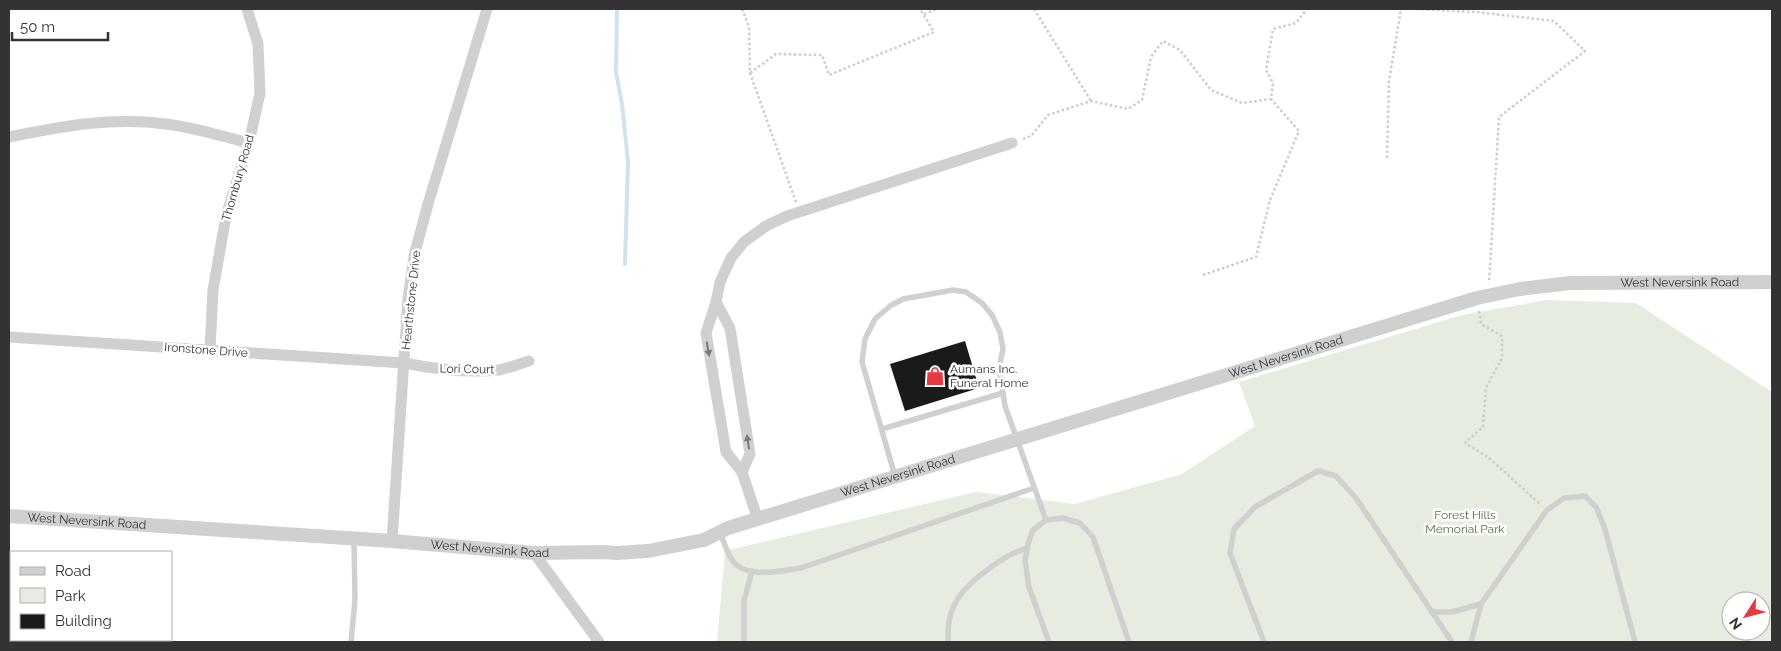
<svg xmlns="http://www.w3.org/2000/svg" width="1781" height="651" font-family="Raleway,sans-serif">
	<rect width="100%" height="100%" fill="#fff"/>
	<path fill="#e6ecdf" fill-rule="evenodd" d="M1547 300 1636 303 1772 392V642H717L725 551 976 492 1075 504 1182 474 1255 426 1239 382 1462 315ZM1731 601H1761V631H1731Z"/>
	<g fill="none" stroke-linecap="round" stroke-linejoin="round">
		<path stroke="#cfe2ee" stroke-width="4" d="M617 9 616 72 622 104 628 162 625 264"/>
	</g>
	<path fill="#1a1a1a" d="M965 341 979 388 905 411 890 364Z"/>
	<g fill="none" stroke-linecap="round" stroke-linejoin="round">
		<g stroke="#cdcdcd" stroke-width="2.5" stroke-dasharray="2.5 2.5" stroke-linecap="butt">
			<path d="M742 9 749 27 750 73 796 202"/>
			<path d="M1034 9 1091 101"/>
			<path d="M1417 9 1476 12 1554 21 1585 51 1499 117 1489 283"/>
			<path d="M924 14 937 9"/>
			<path d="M750 73 776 54 822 55 829 75 934 32 920 9"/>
			<path d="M1023 139 1031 136 1048 115 1091 101 1128 109 1142 100 1151 57 1163 41 1180 50 1211 90 1242 103 1271 99 1273 83 1266 70 1273 29 1296 23 1307 9"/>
			<path d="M1387 158 1389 81 1401 9"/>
			<path d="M1203 275 1256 257 1270 200 1299 131 1271 99"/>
			<path d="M1479 311 1481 324 1502 336V358L1486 388 1483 427 1465 443 1488 457 1540 504"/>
		</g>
		<g stroke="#d0d0d0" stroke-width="5.5">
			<path d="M882 429 1003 393"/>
			<path d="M895 476 862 362 865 339 875 319 890 306 903 299 953 290 966 292 982 303 992 315 1000 332 1003 349 999 368 1005 406 1046 520"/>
			<path d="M720 532C723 540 726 550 731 558 743 580 780 571 801 568L1034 488"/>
			<path d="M1432 612H1452L1481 604"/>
			<path d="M351 642 355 600 354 540"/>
			<path d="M744 642V601L752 571"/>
			<path d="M948 642C948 631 948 618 953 608 962 584 1004 555 1027 548"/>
			<path d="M1049 642 1029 587 1025 561 1028 544 1033 530 1046 520 1063 518 1080 523 1093 537 1129 642"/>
			<path d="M1264 642 1230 553 1234 529 1255 507 1318 471 1336 476 1356 498 1452 642"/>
			<path d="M1471 642 1481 604 1547 510 1564 498 1585 496 1596 507 1605 529 1635 642"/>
		</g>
		<g stroke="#d0d0d0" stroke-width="11">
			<path d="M9 137C63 126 110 117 166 124 193 127 221 136 249 143"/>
			<path d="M716 302 730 328 750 454 742 472 726 452 706 333 716 302 720 282 731 258 744 242 766 226 787 216 1012 143"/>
			<path d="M9 337 404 363C434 369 468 373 499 370 509 368 519 364 529 361"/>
			<path d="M210 350 213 290 226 216 249 143 260 93 258 44 247 9"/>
			<path d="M742 472 758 520"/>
			<path d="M392 541 408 299 414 256 428 204 487 9"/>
			<path d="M534 553 599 642"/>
		</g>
		<path stroke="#d0d0d0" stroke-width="14" id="s1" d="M9 516 392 541 534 553 603 552 616 553 648 551 704 540 728 528 1477 298 1520 289 1570 283 1772 282"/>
	</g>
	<defs><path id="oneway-solid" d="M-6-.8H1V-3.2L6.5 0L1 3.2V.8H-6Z" transform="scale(1.25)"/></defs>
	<g fill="#7a7a7a">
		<use href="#oneway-solid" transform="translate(708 349) rotate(80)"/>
		<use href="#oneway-solid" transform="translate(748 442) rotate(-99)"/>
	</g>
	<defs>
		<g id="shop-bare" transform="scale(1.5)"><path d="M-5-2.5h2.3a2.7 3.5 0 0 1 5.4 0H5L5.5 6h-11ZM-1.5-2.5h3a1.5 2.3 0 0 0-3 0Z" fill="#e63946" stroke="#fff" stroke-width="2.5" paint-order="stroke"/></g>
	</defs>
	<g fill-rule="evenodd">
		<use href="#shop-bare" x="935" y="376"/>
	</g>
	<g text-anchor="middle" stroke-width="5" stroke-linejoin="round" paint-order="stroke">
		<g font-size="12" fill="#333" stroke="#fff">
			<text transform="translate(238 178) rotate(-74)" y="4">Thornbury Road</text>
			<text dy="4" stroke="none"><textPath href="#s1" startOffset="1712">West Neversink Road</textPath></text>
			<text transform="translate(411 300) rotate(-84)" y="4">Hearthstone Drive</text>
			<text transform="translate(206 350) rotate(4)" y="4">Ironstone Drive</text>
			<text dy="4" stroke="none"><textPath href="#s1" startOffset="1308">West Neversink Road</textPath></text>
			<text transform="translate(467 369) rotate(1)" y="4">Lori Court</text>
			<text dy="4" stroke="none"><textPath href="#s1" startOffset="902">West Neversink Road</textPath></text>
			<text dy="4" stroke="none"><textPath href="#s1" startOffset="78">West Neversink Road</textPath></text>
			<text dy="4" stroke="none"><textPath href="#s1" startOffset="482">West Neversink Road</textPath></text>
		</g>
		<g font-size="12" fill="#333" stroke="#fff" text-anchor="start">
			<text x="950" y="373">Aumans Inc.<tspan x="950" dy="14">Funeral Home</tspan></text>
		</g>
		<g font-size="12" fill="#56703f" stroke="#fff">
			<text x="1465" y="519">Forest Hills<tspan x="1465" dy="14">Memorial Park</tspan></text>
		</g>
	</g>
	<rect width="1781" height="651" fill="none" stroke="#333333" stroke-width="20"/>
	<rect x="10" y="551" width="162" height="90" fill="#ffffff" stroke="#adadad"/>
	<rect x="20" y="567" width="25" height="8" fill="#d0d0d0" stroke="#adadad"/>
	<text x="55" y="576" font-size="15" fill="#333333">Road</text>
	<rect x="20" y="588" width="25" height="15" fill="#e6ecdf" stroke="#adadad"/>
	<text x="55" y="601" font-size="15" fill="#333333">Park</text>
	<rect x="20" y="614" width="25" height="15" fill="#1a1a1a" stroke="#adadad"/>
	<text x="55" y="626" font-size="15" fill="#333333">Building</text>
	<g transform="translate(1746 616) rotate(234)"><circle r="24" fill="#ffffff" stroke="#adadad"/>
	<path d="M0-4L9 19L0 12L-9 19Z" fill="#e63946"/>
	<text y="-8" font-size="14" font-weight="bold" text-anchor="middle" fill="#333333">N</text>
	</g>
	<path d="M12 32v8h96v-8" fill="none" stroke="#333333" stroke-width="2.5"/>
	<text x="20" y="32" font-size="15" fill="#333333" stroke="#ffffff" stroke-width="4" paint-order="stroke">50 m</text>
</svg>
